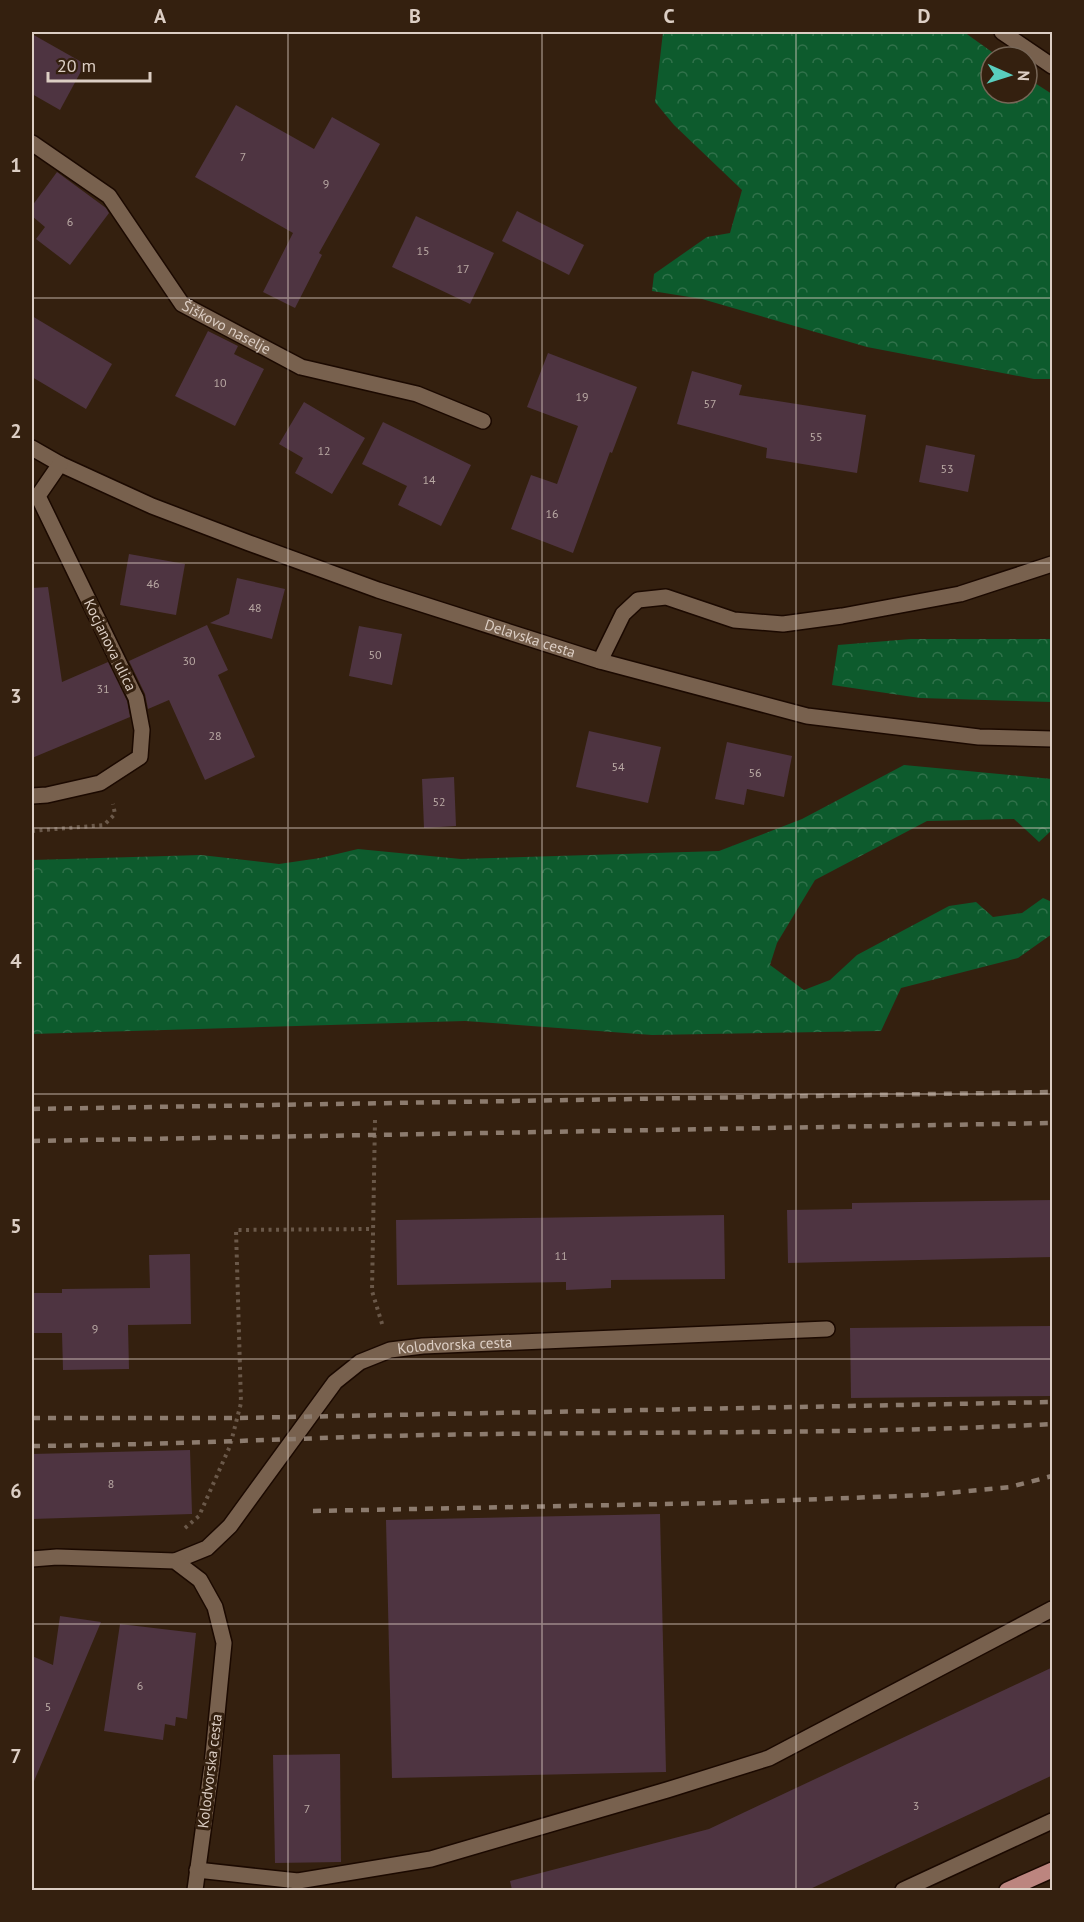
<svg xmlns="http://www.w3.org/2000/svg" width="1084" height="1922" font-family="'PT Sans',sans-serif">
	<defs>
		<pattern id="forest-crowns" width="20" height="18" patternUnits="userSpaceOnUse" patternTransform="scale(1.5)"><rect width="20" height="18" fill="#0d5b2d"/><path d="M2 6a3 3 0 1 1 6 0M12 15a3 3 0 1 1 6 0" fill="none" stroke="#30714a"/></pattern>
	</defs>
	<rect width="100%" height="100%" fill="#34200f"/>
	<g fill="url(#forest-crowns)">
		<path d="M663 32H964L999 57H991V93H1027V78L1052 94V379H1034L867 347 702 299 652 291 654 274 707 237 730 233 742 190 674 125 655 102Z"/>
		<path d="M911 639H1052V702L920 698 832 685 838 645Z"/>
		<path d="M904 765 1052 779V830L1039 842 1014 819 927 821 815 880 777 943 770 965 804 990 830 980 857 955 949 906 976 902 993 917 1022 913 1043 898 1052 902V934L1018 958 901 988 881 1031 652 1035 465 1021 32 1034V860L201 855 279 864 320 858 358 849 461 859 719 851 802 819Z"/>
	</g>
	<g fill="#4e3441">
		<path d="M32 34 85 64 60 110 32 94Z"/>
		<path d="M236 105 314 149 332 117 380 144 319 253 322 255 295 308 263 292 293 233 195 177Z"/>
		<path d="M57 172 106 208 109 213 70 265 36 239 45 227 32 216V206Z"/>
		<path d="M517 211 584 245 569 275 502 241Z"/>
		<path d="M416 216 494 253 470 304 392 267Z"/>
		<path d="M32 316 112 364 86 409 32 377Z"/>
		<path d="M208 331 238 346 234 354 264 369 235 426 175 396Z"/>
		<path d="M548 353 637 387 612 453 610 452 573 553 511 529 531 475 557 484 578 426 527 407Z"/>
		<path d="M692 371 742 385 739 395 866 415 857 473 766 458 767 448 677 424Z"/>
		<path d="M304 402 365 438 332 494 295 473 303 458 279 444Z"/>
		<path d="M383 422 471 465 441 526 398 505 407 486 362 464Z"/>
		<path d="M926 445 975 455 968 492 919 482Z"/>
		<path d="M129 554 185 564 176 615 120 605Z"/>
		<path d="M237 578 285 589 272 639 210 623 229 614Z"/>
		<path d="M48 587 62 682 108 662 127 701 130 717 32 758V588Z"/>
		<path d="M207 625 228 670 218 675 255 757 205 780 169 700 148 709 145 694 129 661Z"/>
		<path d="M359 626 402 634 392 685 349 676Z"/>
		<path d="M589 731 661 747 648 803 576 787Z"/>
		<path d="M727 742 792 756 784 797 747 789 744 805 715 799Z"/>
		<path d="M454 777 456 826 424 828 422 779Z"/>
		<path d="M1053 1200V1257L788 1263 787 1210 852 1209V1203Z"/>
		<path d="M724 1215 725 1279 611 1280V1288L566 1290V1282L397 1285 396 1220Z"/>
		<path d="M190 1254 191 1324 128 1325 129 1369 63 1370 62 1333H32V1293H62V1289L150 1288 149 1255Z"/>
		<path d="M1053 1326V1396L851 1398 850 1328Z"/>
		<path d="M190 1450 192 1514 32 1519V1454Z"/>
		<path d="M660 1514 666 1772 392 1778 386 1520Z"/>
		<path d="M60 1616 101 1622 32 1786V1656L53 1665Z"/>
		<path d="M120 1624 196 1633 187 1719 176 1717 175 1726 165 1724 163 1740 104 1731Z"/>
		<path d="M1053 1667V1775L808 1890H512L510 1881 709 1829Z"/>
		<path d="M340 1754 341 1862 275 1863 273 1755Z"/>
	</g>
	<g fill="none" stroke-linecap="round" stroke-linejoin="round">
		<g stroke="#1b0900" stroke-width="18">
			<g id="lane">
				<path id="s1" d="M175 1561 207 1548 230 1526 335 1382 360 1362 390 1350 423 1346 827 1329"/>
				<path d="M197 1870 298 1881 431 1859 667 1790 769 1758 1052 1609"/>
				<path d="M903 1890 1052 1821"/>
			</g>
		</g>
		<g stroke="#1b0900" stroke-width="18">
			<g id="street">
				<path d="M1002 32 1052 66"/>
				<path id="s2" d="M32 143 109 196 182 304 301 367 417 394 483 421"/>
				<path id="s3" d="M32 448 60 464 152 506 249 543 378 590 600 661 807 716 979 737 1052 739"/>
				<path d="M600 661 623 614 638 600 666 597 734 620 783 624 842 616 960 594 1052 564"/>
				<path d="M32 796 47 795 100 783 140 757 142 730 136 698 38 496 60 464"/>
				<path d="M32 1559 57 1557 175 1561 200 1580 215 1607 224 1643 212 1765 195 1890"/>
			</g>
		</g>
		<g stroke="#1b0900" stroke-width="18">
			<path id="primary" d="M1007 1890 1052 1870"/>
		</g>
		<g stroke="#6a5849" stroke-width="4" stroke-dasharray="3 4.5" stroke-linecap="butt">
			<path d="M32 831 104 825 115 814 113 804"/>
			<path d="M375 1120 372 1291 383 1327"/>
			<path d="M185 1528 199 1516 230 1446 241 1403 236 1230 372 1229"/>
		</g>
		<use href="#lane" stroke="#78614e" stroke-width="15"/>
		<use href="#street" stroke="#78614e" stroke-width="15"/>
		<use href="#primary" stroke="#bc857f" stroke-width="15"/>
		<g stroke="#8c7b6e" stroke-width="4.5" stroke-dasharray="8 8" stroke-linecap="butt">
			<path d="M32 1109 1052 1092"/>
			<path d="M32 1141 1052 1123"/>
			<path d="M32 1418H238L1052 1402"/>
			<path d="M32 1446C163 1445 295 1438 427 1435 635 1431 844 1435 1052 1424"/>
			<path d="M313 1511 717 1503 927 1495 1010 1487 1052 1476"/>
		</g>
	</g>
	<path fill="none" stroke="#dccec4" stroke-width="1.5" stroke-opacity="0.55" d="M288 32V1890M542 32V1890M796 32V1890M32 298H1052M32 563H1052M32 828H1052M32 1094H1052M32 1359H1052M32 1624H1052"/>
	<g text-anchor="middle" stroke-width="6" stroke-linejoin="round" paint-order="stroke">
		<g font-size="12" fill="#b8a8a3">
			<text x="243" y="161">7</text>
			<text x="326" y="188">9</text>
			<text x="70" y="226">6</text>
			<text x="423" y="255">15</text>
			<text x="463" y="273">17</text>
			<text x="220" y="387">10</text>
			<text x="582" y="401">19</text>
			<text x="710" y="408">57</text>
			<text x="816" y="441">55</text>
			<text x="324" y="455">12</text>
			<text x="947" y="473">53</text>
			<text x="429" y="484">14</text>
			<text x="552" y="518">16</text>
			<text x="153" y="588">46</text>
			<text x="255" y="612">48</text>
			<text x="375" y="659">50</text>
			<text x="189" y="665">30</text>
			<text x="103" y="693">31</text>
			<text x="215" y="740">28</text>
			<text x="618" y="771">54</text>
			<text x="755" y="777">56</text>
			<text x="439" y="806">52</text>
			<text x="561" y="1260">11</text>
			<text x="95" y="1333">9</text>
			<text x="111" y="1488">8</text>
			<text x="140" y="1690">6</text>
			<text x="48" y="1711">5</text>
			<text x="916" y="1810">3</text>
			<text x="307" y="1813">7</text>
		</g>
		<g font-size="15" fill="#dccec4" stroke="#34200f">
			<text dy="5" stroke="none"><textPath href="#s2" startOffset="274">Šiškovo naselje</textPath></text>
			<text dy="5" stroke="none"><textPath href="#s3" startOffset="534">Delavska cesta</textPath></text>
			<text transform="translate(110 645) rotate(64)" y="5">Kocjanova ulica</text>
			<text dy="5" stroke="none"><textPath href="#s1" startOffset="374">Kolodvorska cesta</textPath></text>
			<text transform="translate(210 1771) rotate(-83)" y="5">Kolodvorska cesta</text>
		</g>
	</g>
	<rect width="1084" height="1922" fill="none" stroke="#34200f" stroke-width="66"/>
	<g transform="translate(1009 75) rotate(93)"><circle r="28" fill="#34200f" stroke="#776657" stroke-width="1.5"/>
	<path d="M0-4.5L10 22L0 15L-10 22Z" fill="#59cebe"/>
	<text y="-9" font-size="16" font-weight="bold" text-anchor="middle" fill="#dccec4">N</text>
	</g>
	<path d="M48 72v9h102v-9" fill="none" stroke="#dccec4" stroke-width="3"/>
	<text x="57" y="72" font-size="18" fill="#dccec4" stroke="#34200f" stroke-width="4.5" paint-order="stroke">20 m</text>
	<rect x="33" y="33" width="1018" height="1856" fill="none" stroke="#dccec4" stroke-width="2"/>
	<g font-size="20" text-anchor="middle" font-weight="bold" fill="#dccec4">
		<text x="160" y="23">A</text>
		<text x="415" y="23">B</text>
		<text x="669" y="23">C</text>
		<text x="924" y="23">D</text>
		<text x="16" y="172">1</text>
		<text x="16" y="438">2</text>
		<text x="16" y="703">3</text>
		<text x="16" y="968">4</text>
		<text x="16" y="1233">5</text>
		<text x="16" y="1498">6</text>
		<text x="16" y="1763">7</text>
	</g>
</svg>
